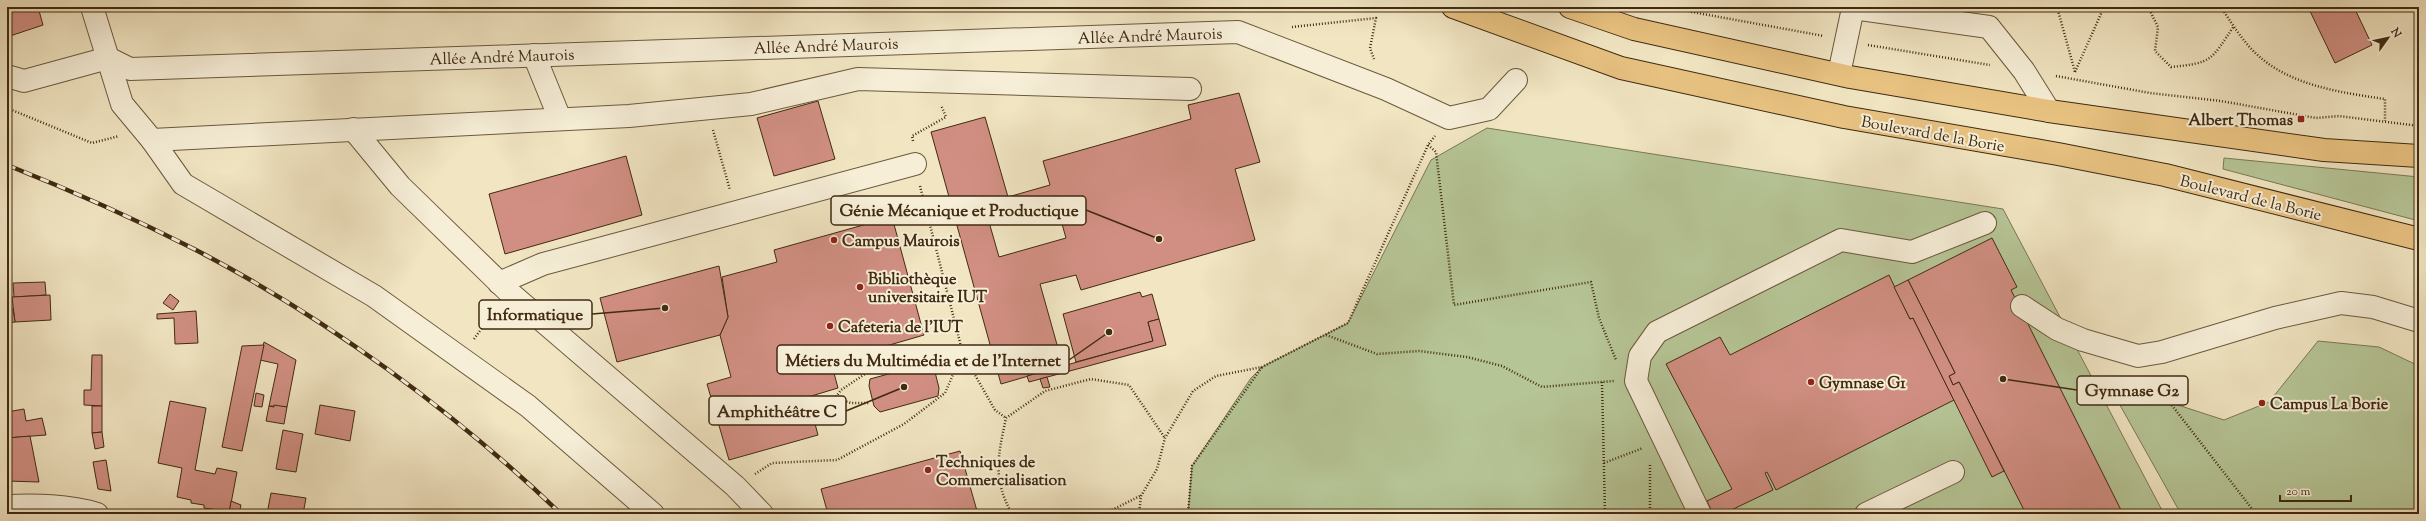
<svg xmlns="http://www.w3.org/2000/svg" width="2426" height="521" font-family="'Sorts Mill Goudy',serif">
	<rect width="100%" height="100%" fill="#f1e5c2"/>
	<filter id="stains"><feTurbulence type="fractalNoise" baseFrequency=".005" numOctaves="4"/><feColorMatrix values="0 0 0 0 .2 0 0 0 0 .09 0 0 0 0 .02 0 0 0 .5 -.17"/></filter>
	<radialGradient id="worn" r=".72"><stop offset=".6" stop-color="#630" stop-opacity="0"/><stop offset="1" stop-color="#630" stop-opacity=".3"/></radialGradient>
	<g fill="#b6c596" stroke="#7b7854">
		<path d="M1487 128 2003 209 2164 514H1188L1192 466 1251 378 1262 367 1348 323 1431 160Z"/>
		<path d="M2224 158 2419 177V221L2223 169Z"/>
		<path d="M2318 341 2379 347 2419 366V514H2181L2107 382 2224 420 2269 402Z"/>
	</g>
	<g fill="#d18f83" stroke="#402a11" fill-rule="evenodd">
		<path d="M7 7H38L43 25 10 36 7 28Z"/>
		<path d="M2308 7H2354L2372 45 2335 63Z"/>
		<path d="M1239 93 1260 162 1235 169 1255 240 1081 290 1076 275 1040 284 1063 366 1001 384 931 132 985 117 1008 197 1050 185 1043 161 1191 119 1188 105ZM1054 196 1066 238 999 257 987 215Z"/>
		<path d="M818 101 835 159 774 176 757 118Z"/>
		<path d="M626 156 642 215 505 254 489 194Z"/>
		<path d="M892 217 924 335 831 362 838 388 808 397 818 435 729 460 707 384 731 377 720 335 728 317 722 277 777 262 774 250Z"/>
		<path d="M1992 238 2017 287 2011 290 2123 514H2026L1959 382 1953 385 1949 376 1955 373 1908 280Z"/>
		<path d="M719 266 728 317 720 335 617 362 600 298Z"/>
		<path d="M1889 275 1910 319 1913 318 1954 400 1776 490 1767 472 1765 473 1773 490 1723 514H1713L1707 501 1732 489 1666 364 1720 337 1730 355Z"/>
		<path d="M1908 280 1955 373 1949 376 1953 385 1959 382 2004 471 1992 477 1913 318 1910 319 1894 287Z"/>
		<path d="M45 282 46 295 14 297 13 283Z"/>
		<path d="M1140 292 1142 297 1152 294 1159 319 1148 322 1153 341 1076 362 1063 314Z"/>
		<path d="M170 294 179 301 173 310 163 303Z"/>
		<path d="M50 295 51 320 15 322 12 297Z"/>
		<path d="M13 309 15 322 7 323V310Z"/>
		<path d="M196 311 198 343 175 344 174 318 157 319V314Z"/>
		<path d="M1159 319 1166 345 1029 382 1027 376 1153 341 1148 322Z"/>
		<path d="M264 342 296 360 287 407 269 406 278 364 260 360Z"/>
		<path d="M264 345 242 451 222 447 242 346Z"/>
		<path d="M92 355H102V406L84 405V390H91Z"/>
		<path d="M929 363 934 368 939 388 938 396 880 412 874 406 869 386 870 379Z"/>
		<path d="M1047 377 1050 387 1043 388 1040 379Z"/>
		<path d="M256 393 264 395 262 407 254 406Z"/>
		<path d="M170 401 206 408 195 470 215 474 217 468 237 472 229 514H222L218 510 204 508V505L191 503V500L177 497 182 468 158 463Z"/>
		<path d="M274 405 287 407 284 424 266 421 269 406 274 407Z"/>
		<path d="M320 405 355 411 350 441 315 434Z"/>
		<path d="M92 406H102V432L92 433Z"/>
		<path d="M24 409 26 421 42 418 46 435 7 438V412Z"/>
		<path d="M283 430 303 434 296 472 276 469Z"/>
		<path d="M102 432 104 447 95 449 92 433Z"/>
		<path d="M30 436 39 482 7 481V438Z"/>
		<path d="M960 451 977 511 966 514H828L821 489Z"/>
		<path d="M106 460 111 491 98 489 93 462Z"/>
		<path d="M271 493 306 498 303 514H267Z"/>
		<path d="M231 501 241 505 239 514H229Z"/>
	</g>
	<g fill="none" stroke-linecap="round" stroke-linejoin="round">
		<g stroke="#6c593d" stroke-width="24">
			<g id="minor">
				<path d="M92 7 122 104 152 140 629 116 751 104 858 79 1190 89"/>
				<path d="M534 55 560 119"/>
				<path d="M1839 74 1853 8 1989 27 2024 71 2049 111"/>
				<path d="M7 76 24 81 108 58 130 69 1238 32 1386 89 1449 118 1489 109 1516 80"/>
				<path d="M353 129 400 186 510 293 735 486 762 514"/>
				<path d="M152 140 183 184 374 296 528 406 653 514"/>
				<path d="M499 283 543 264 915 164"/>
				<path d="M2022 306 2057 329 2083 340 2138 356 2162 352 2275 318 2341 303 2373 307 2419 321"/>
				<path d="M7 506C36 505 68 505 97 514"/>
				<path d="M1700 514 1636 381 1640 356 1657 332 1841 240 1912 252 1985 223"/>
				<path d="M1866 514 1953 472"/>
			</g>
		</g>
		<g stroke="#402a11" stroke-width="24">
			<g id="major">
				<path d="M1453 7 1621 68 1844 117 2058 154 2165 175 2419 239"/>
				<path d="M1570 7 1634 29 1850 77 2049 111 2324 150 2419 156"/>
			</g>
		</g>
		<g stroke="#402a11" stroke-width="2.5" stroke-dasharray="1 2" stroke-linecap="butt">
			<path d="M1677 7 1692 12 1824 36"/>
			<path d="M2057 7 2075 72"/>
			<path d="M2148 7 2158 27 2155 51 2171 67C2213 63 2211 60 2234 26"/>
			<path d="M2221 7C2232 24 2245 45 2261 58 2294 86 2343 93 2385 99V121"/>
			<path d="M1292 27 1376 18 1370 48 1374 59"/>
			<path d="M1868 45 1990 65"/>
			<path d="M2075 72 2104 7"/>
			<path d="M2056 76 2150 93 2221 101 2316 118 2339 116 2419 126"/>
			<path d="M7 108 92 143 119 136"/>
			<path d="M713 130 730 190"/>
			<path d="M913 141 912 136 946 117 941 105"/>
			<path d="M1428 145 1436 152 1454 305 1591 282 1599 318 1616 360"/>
			<path d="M920 186 963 354 995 410 1006 418"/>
			<path d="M1326 335 1377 354 1419 351 1467 357 1502 366 1542 387 1614 381"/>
			<path d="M474 339 495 310"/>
			<path d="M2153 378 2167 399 2256 514"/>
			<path d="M1602 382 1605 514"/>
			<path d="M835 398 851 403H870"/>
			<path d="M816 403 835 398 841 390 865 374"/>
			<path d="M1604 463 1643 448"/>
			<path d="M1650 465V514"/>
			<path d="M755 474 772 463 837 460 904 424 945 393 962 354"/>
			<path d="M1012 514C992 478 998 456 1006 418L1045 391 1091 379 1129 385 1165 438"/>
			<path d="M1104 514 1140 496"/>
			<path d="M1139 514 1141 496 1157 469 1165 438 1193 391 1216 376 1262 367 1348 323 1428 145 1435 136"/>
			<path d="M1188 514 1192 466 1262 367"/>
		</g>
		<use href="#minor" stroke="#f6eed7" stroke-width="22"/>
		<use href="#major" stroke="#e8c281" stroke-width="22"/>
		<g stroke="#402a11" stroke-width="4.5">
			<path id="rail" d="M7 165C70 190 133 218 194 249 325 317 455 412 561 514"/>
		</g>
		<use href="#rail" stroke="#f6eed7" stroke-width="3" stroke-dasharray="9" stroke-linecap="butt"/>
	</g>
	<g fill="#8f2418" stroke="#f6eed7" stroke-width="1.5">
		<rect x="2297" y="115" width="8" height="8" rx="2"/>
		<circle cx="834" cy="240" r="4"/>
		<circle cx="860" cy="287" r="4"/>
		<circle cx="830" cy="326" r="4"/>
		<circle cx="1811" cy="382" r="4"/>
		<circle cx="2262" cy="403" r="4"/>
		<circle cx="928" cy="470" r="4"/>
	</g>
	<g text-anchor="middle" stroke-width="4" stroke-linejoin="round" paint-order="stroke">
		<g font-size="16" fill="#402a11" stroke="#f6eed7">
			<text transform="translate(1150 35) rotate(-2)" y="6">Allée André Maurois</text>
			<text transform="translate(826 45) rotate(-2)" y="6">Allée André Maurois</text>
			<text transform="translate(502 56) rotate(-2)" y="6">Allée André Maurois</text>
			<text transform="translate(1933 133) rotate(10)" y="6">Boulevard de la Borie</text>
			<text transform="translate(2251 197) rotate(14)" y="6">Boulevard de la Borie</text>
		</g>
		<g font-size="16" font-weight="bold" fill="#402a11" stroke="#f6eed7" text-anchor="start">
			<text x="2293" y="125" text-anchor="end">Albert Thomas</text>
			<text x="842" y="246">Campus Maurois</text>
			<text x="868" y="284">Bibliothèque<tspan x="868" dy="18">universitaire IUT</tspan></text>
			<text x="838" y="332">Cafeteria de l'IUT</text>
			<text x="1819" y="388">Gymnase G1</text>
			<text x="2270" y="409">Campus La Borie</text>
			<text x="936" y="467">Techniques de<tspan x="936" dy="18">Commercialisation</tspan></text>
		</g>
	</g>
	<path fill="none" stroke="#402a11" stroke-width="1.5" d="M1159 239L1086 210M665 308L592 314M1109 332L1069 360M2003 379L2077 390M904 387L846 411"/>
	<g fill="#402a11" stroke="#f6eed7" stroke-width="1.5">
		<circle cx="1159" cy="239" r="4"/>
		<circle cx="665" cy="308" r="4"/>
		<circle cx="1109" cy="332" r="4"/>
		<circle cx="2003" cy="379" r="4"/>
		<circle cx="904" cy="387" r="4"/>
	</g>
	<g fill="#f6eed7" stroke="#402a11" stroke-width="1.5">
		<rect x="831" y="196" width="255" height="29" rx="4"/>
		<rect x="479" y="300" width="113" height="29" rx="4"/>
		<rect x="777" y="345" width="292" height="29" rx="4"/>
		<rect x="2077" y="376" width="111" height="29" rx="4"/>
		<rect x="709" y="396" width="137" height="29" rx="4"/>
	</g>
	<g font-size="17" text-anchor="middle" font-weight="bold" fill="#402a11">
		<text x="959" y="216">Génie Mécanique et Productique</text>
		<text x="535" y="320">Informatique</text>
		<text x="923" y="366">Métiers du Multimédia et de l'Internet</text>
		<text x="2132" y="396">Gymnase G2</text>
		<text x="777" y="417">Amphithéâtre C</text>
	</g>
	<rect width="2426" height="521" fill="none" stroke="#f1e5c2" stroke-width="24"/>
	<rect x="8" y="8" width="2410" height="505" fill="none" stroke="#402a11" stroke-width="2"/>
	<rect x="12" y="12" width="2402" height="497" fill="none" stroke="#402a11"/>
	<g transform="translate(2388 38) rotate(57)" stroke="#f6eed7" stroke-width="3" paint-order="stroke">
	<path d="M0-3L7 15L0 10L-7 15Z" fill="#402a11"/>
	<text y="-6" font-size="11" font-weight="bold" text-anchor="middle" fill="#402a11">N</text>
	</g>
	<path d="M2280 495v6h71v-6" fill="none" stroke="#402a11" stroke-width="2"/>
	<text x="2286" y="495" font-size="12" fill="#402a11" stroke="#f6eed7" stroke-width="3" paint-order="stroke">20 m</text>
	<rect width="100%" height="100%" filter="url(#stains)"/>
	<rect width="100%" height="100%" fill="url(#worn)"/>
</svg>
